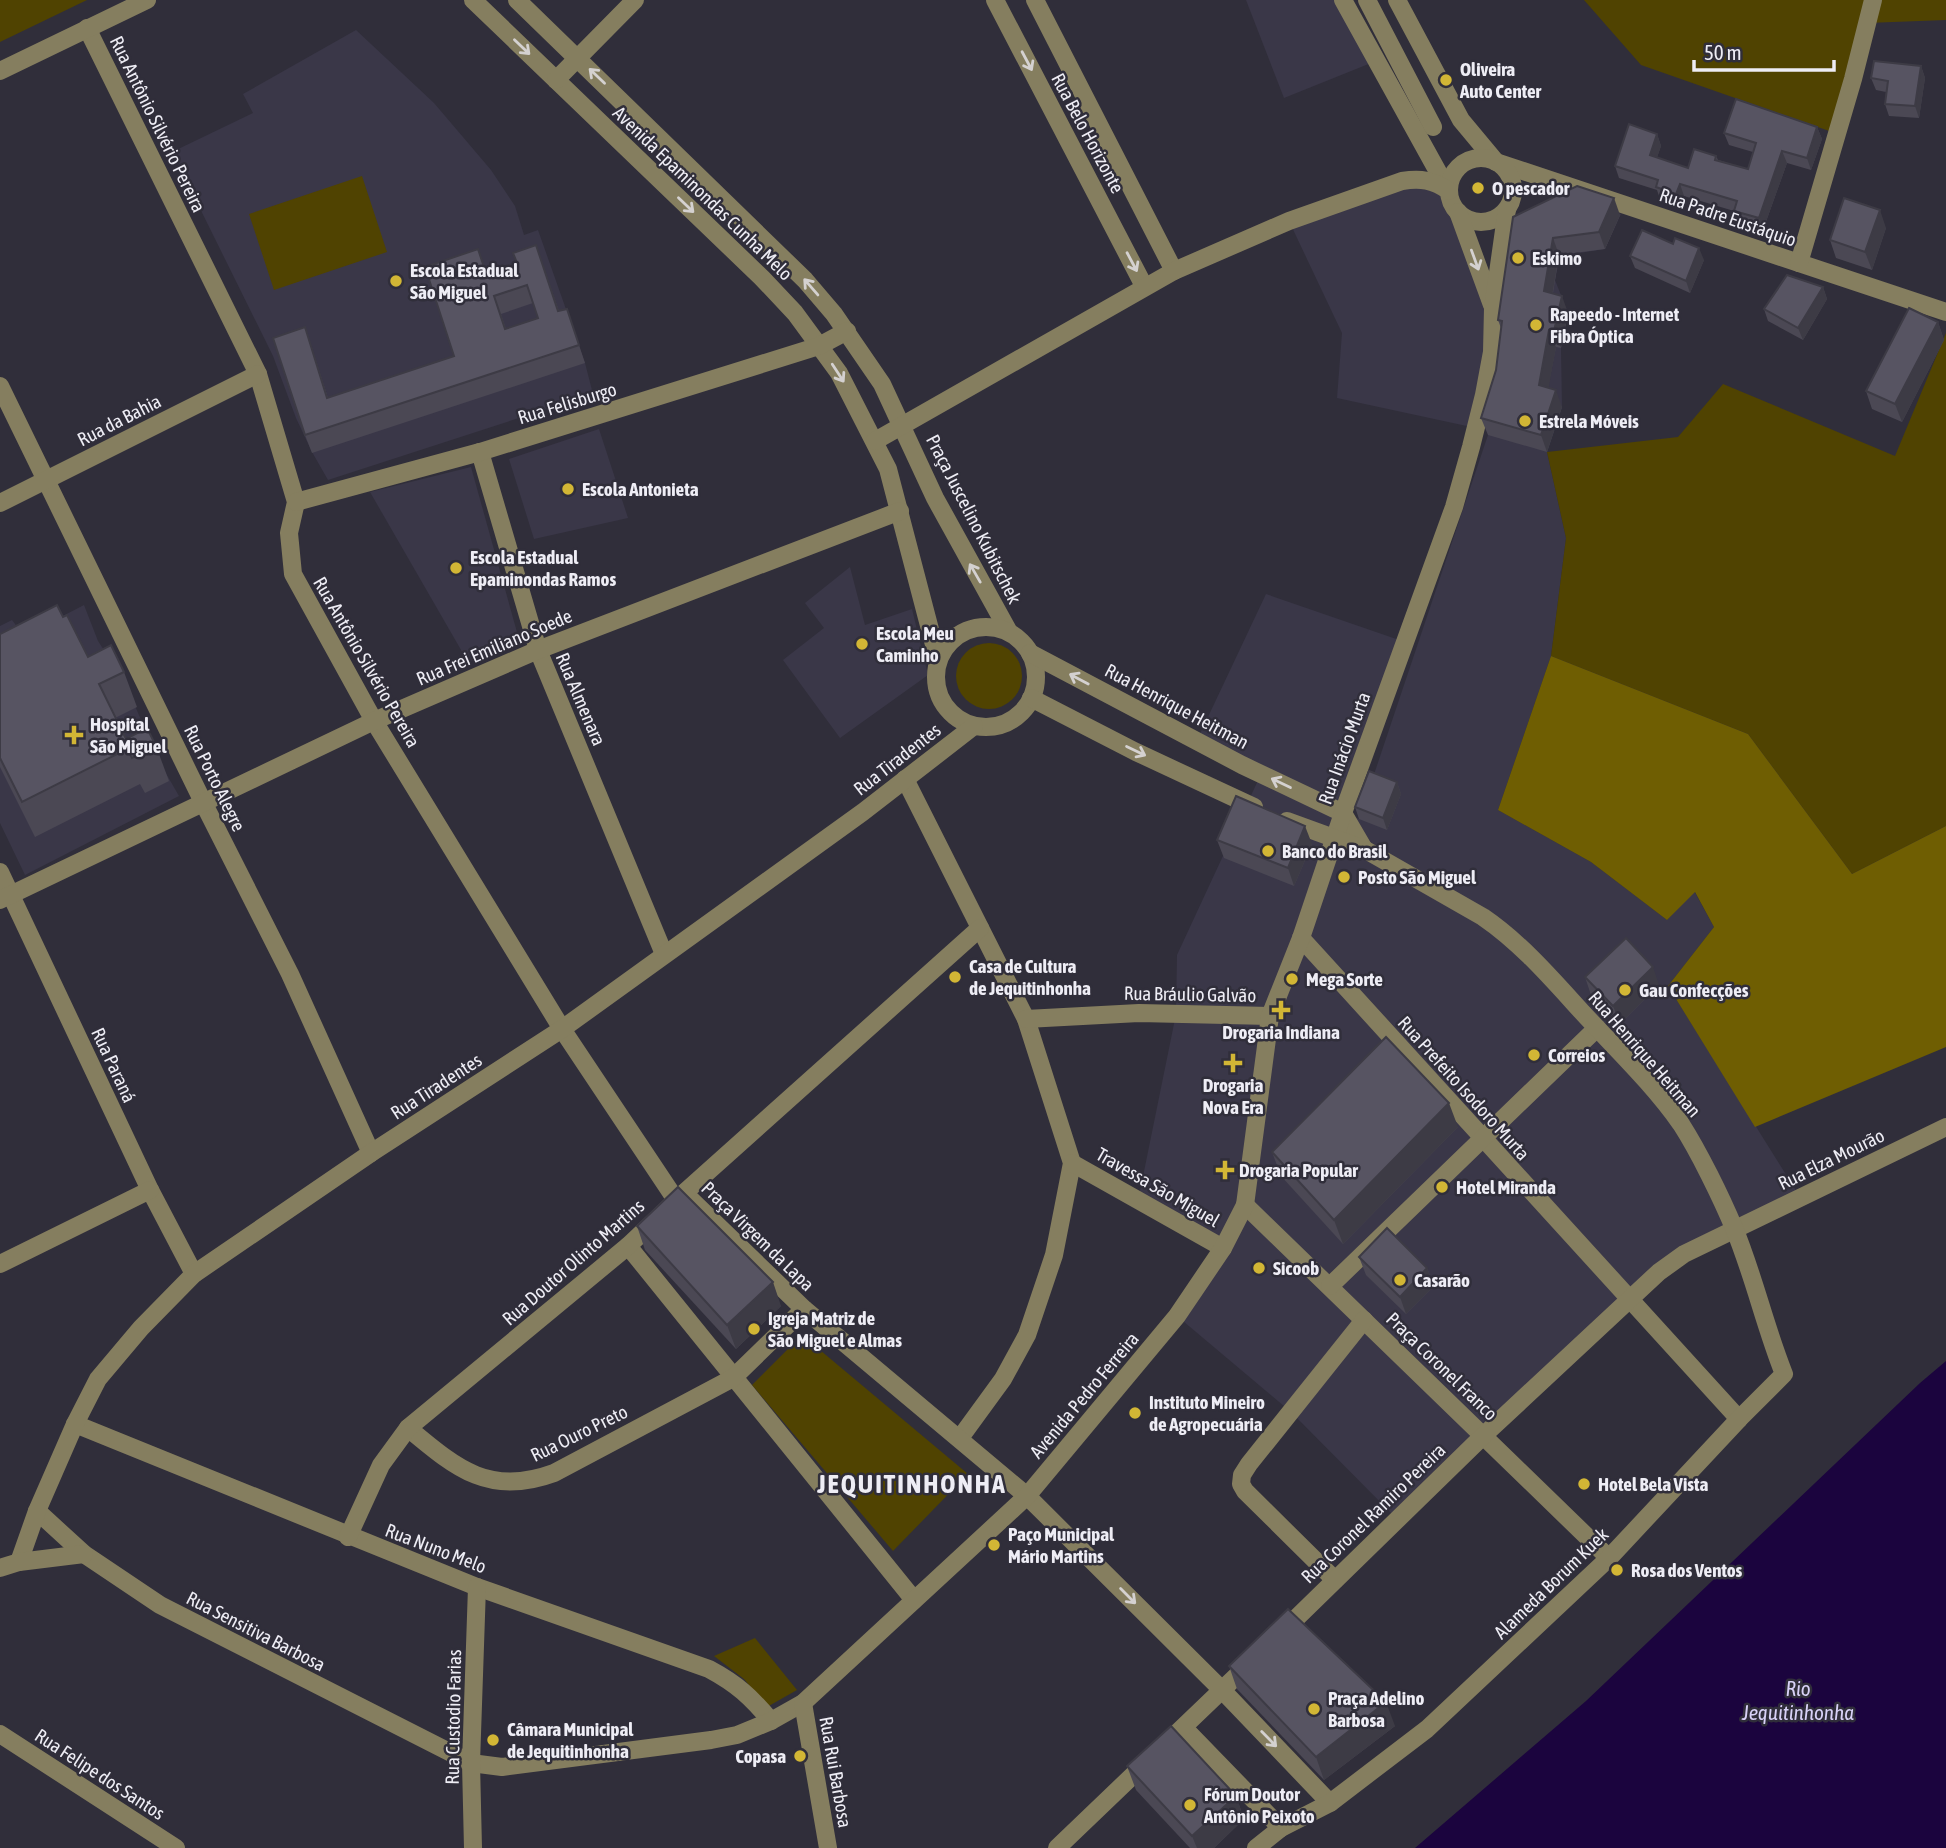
<svg xmlns="http://www.w3.org/2000/svg" width="1946" height="1848" font-family="'Asap Condensed',sans-serif">
	<rect width="100%" height="100%" fill="#302e3a"/>
	<g fill="#3a3748">
		<path d="M1246 0H1343L1376 61 1284 98Z"/>
		<path d="M356 30 434 103 491 170 515 206 524 235 538 230 585 363 593 394 328 480 312 452 296 418 273 356 172 152 253 113 243 94Z"/>
		<path d="M1402 181 1449 191 1493 308 1476 428 1337 398 1342 333 1289 221Z"/>
		<path d="M1590 204 1621 214 1605 249 1560 256 1555 280 1568 313 1561 348 1562 407 1547 452 1566 538 1551 656 1498 810 1591 862 1667 920 1694 891 1714 927 1668 986 1800 1197 1684 1254 1397 1519 1291 1412 1177 1316 1222 1248 1138 1201 1176 1014 1177 955 1261 774 1199 736 1266 594 1405 642 1343 813 1359 819 1488 435 1503 380 1505 338Z"/>
		<path d="M599 429 628 518 534 539 509 459Z"/>
		<path d="M471 467 520 643 468 662 370 492Z"/>
		<path d="M850 567 865 625 912 609 928 675 840 738 783 660 824 628 805 603Z"/>
		<path d="M84 605 98 641 124 681 160 763 179 796 25 875 0 823V626L12 620 24 636Z"/>
	</g>
	<g fill="#504301">
		<path d="M0 0H87L0 42Z"/>
		<path d="M1584 0H1946V20L1867 23 1832 132 1641 65Z"/>
		<path d="M362 176 387 252 274 290 249 214Z"/>
		<path d="M1946 333V826L1852 874 1748 734 1551 656 1566 538 1547 452 1678 437 1723 384 1895 456Z"/>
		<circle cx="989" cy="676" r="33"/>
		<path d="M802 1335 968 1474 893 1551 752 1385Z"/>
		<path d="M755 1638 797 1690 767 1707 744 1679 714 1656Z"/>
	</g>
	<path fill="#6f5e02" d="M1551 656 1748 734 1852 874 1946 826V1047L1755 1127 1668 986 1714 927 1695 892 1667 920 1591 862 1498 810Z"/>
	<path fill="#1b043e" d="M1946 1361V1848H1415L1586 1701 1920 1383Z"/>
	<g fill="none" stroke-linecap="round" stroke-linejoin="round">
		<g stroke="#857e5f" stroke-width="18">
			<path d="M473 0 762 278 795 313 839 373 888 469 938 660"/>
			<path d="M517 0 805 280 834 314 882 384 935 498 1009 632"/>
			<path d="M995 0 1144 286"/>
			<path d="M1035 0 1174 271"/>
			<path d="M1343 0 1448 190"/>
			<path d="M1367 0 1433 127"/>
			<path d="M1397 0 1461 120 1496 162 1946 312"/>
			<path d="M87 28 258 374 296 502 289 533 293 574 374 721 562 1029 676 1200"/>
			<path d="M0 71 147 0"/>
			<path d="M556 80 635 0"/>
			<circle cx="1481" cy="190" r="32"/>
			<path d="M1458 212 1492 305"/>
			<path d="M1799 263 1853 79 1873 0"/>
			<path d="M0 386 203 802 290 974 371 1153"/>
			<path d="M875 441 1174 271 1289 221 1402 181C1421 178 1433 180 1449 191"/>
			<path d="M480 452 538 650 664 954"/>
			<path d="M296 502 480 452 819 346 847 331"/>
			<path d="M0 503 258 374"/>
			<circle cx="986" cy="677" r="50"/>
			<path d="M1030 653 1242 765 1343 813 1364 849"/>
			<path d="M1031 698 1136 752 1254 807"/>
			<path d="M905 779 1026 1019 1072 1163 1054 1255 1027 1335 1003 1379 960 1438"/>
			<path d="M0 872 150 1190 194 1274"/>
			<path d="M0 900 374 721 538 650 900 511"/>
			<path d="M1301 938 1739 1419"/>
			<path d="M1026 1019 1139 1013 1270 1016"/>
			<path d="M1072 1163 1223 1248"/>
			<path d="M684 1193 804 1309 1027 1496 1222 1690 1330 1803"/>
			<path d="M1245 1205 1609 1558"/>
			<path d="M628 1246 914 1600"/>
			<path d="M0 1264 150 1190"/>
			<path d="M1330 1286 1597 1028"/>
			<path d="M75 1424 477 1587 709 1669C737 1684 751 1697 771 1721"/>
			<path d="M408 1428C456 1468 489 1497 554 1473L733 1378 804 1309"/>
			<path d="M37 1511 84 1554 160 1605 471 1763 502 1767 711 1740 737 1735 771 1721 803 1703 1027 1496 1177 1316 1223 1248 1245 1205 1270 1016 1301 938 1343 813 1454 507 1471 447 1484 395 1492 352 1493 308 1507 209"/>
			<path d="M348 1537 381 1465 408 1428 628 1246 684 1193 980 928"/>
			<path d="M19 1562 37 1511 75 1424 98 1379 141 1328 194 1274 371 1153 562 1029 863 812 974 726"/>
			<path d="M0 1568 19 1562 84 1554"/>
			<path d="M1335 1580 1245 1491 1241 1484 1242 1475 1249 1464 1364 1320"/>
			<path d="M1279 1635 1484 1435 1659 1272 1684 1254 1946 1127"/>
			<path d="M803 1703 828 1848"/>
			<path d="M1184 1728 1281 1828"/>
			<path d="M0 1734 176 1848"/>
			<path d="M473 1848 471 1763 477 1587"/>
			<path d="M1057 1848 1249 1664"/>
			<path d="M1256 1848 1281 1828 1330 1803 1427 1729 1609 1558 1739 1419 1784 1374C1765 1327 1754 1276 1734 1228 1721 1197 1699 1152 1681 1124 1653 1084 1615 1048 1582 1012 1551 978 1521 943 1483 917L1364 849 1287 821"/>
		</g>
	</g>
	<g fill="#4b4854" fill-rule="evenodd">
		<path d="M1921 66 1925 78 1919 118 1889 116 1885 104 1886 92 1876 90 1871 78Z"/>
		<path d="M1817 127 1822 139 1811 170 1787 163 1763 230 1739 223 1734 211 1684 196 1680 206 1660 199 1657 190 1619 178 1615 166 1657 134 1661 146 1657 157 1688 168 1716 156 1718 160 1748 169 1753 152 1729 145 1724 133Z"/>
		<path d="M1577 186 1620 215 1605 249 1559 255 1553 293 1568 313 1561 348 1556 347 1548 388 1562 407 1547 452 1488 435 1481 418 1496 370 1501 328 1498 320Z"/>
		<path d="M1886 228 1872 270 1836 258 1830 240Z"/>
		<path d="M536 245 559 311 567 309 585 363 312 453 305 435 311 345 328 398 454 356 487 273 517 263ZM533 303 538 318 506 329 501 314Z"/>
		<path d="M1630 256 1704 260 1690 293 1635 268Z"/>
		<path d="M1823 287 1827 299 1803 340 1768 321 1764 309Z"/>
		<path d="M1938 322 1944 340 1902 422 1872 409 1866 391Z"/>
		<path d="M63 617 88 657 124 672 137 707 115 718 126 739 156 746 169 781 145 793 140 784 35 837 0 767V634Z"/>
		<path d="M1397 782 1401 794 1387 830 1359 819 1355 807Z"/>
		<path d="M1217 840 1312 844 1294 886 1224 858Z"/>
		<path d="M1585 977 1659 985 1620 1024 1591 995Z"/>
		<path d="M1458 1127 1343 1244 1281 1176 1272 1152Z"/>
		<path d="M637 1226 781 1306 736 1349 645 1250Z"/>
		<path d="M1359 1257 1427 1268 1434 1286 1406 1314 1366 1275Z"/>
		<path d="M1229 1666 1395 1726 1324 1780 1237 1689Z"/>
		<path d="M1127 1766 1236 1796 1244 1819 1214 1848H1190L1136 1790Z"/>
	</g>
	<g fill="#3d3b45">
		<path d="M1921 66 1925 78 1919 118 1915 106Z"/>
		<path d="M1817 127 1822 139 1811 170 1807 158Z"/>
		<path d="M1657 134 1661 146 1654 167 1650 155Z"/>
		<path d="M1782 151 1787 163 1763 230 1759 218Z"/>
		<path d="M1680 184 1684 196 1680 206 1676 194Z"/>
		<path d="M1614 198 1620 215 1605 249 1599 232Z"/>
		<path d="M1880 210 1886 228 1872 270 1865 252Z"/>
		<path d="M1553 238 1559 255 1550 308 1544 291Z"/>
		<path d="M1699 248 1704 260 1690 293 1686 281Z"/>
		<path d="M1823 287 1827 299 1803 340 1798 328Z"/>
		<path d="M1562 296 1568 313 1561 348 1554 331Z"/>
		<path d="M1938 322 1944 340 1902 422 1895 404Z"/>
		<path d="M1549 330 1556 347 1546 402 1539 385Z"/>
		<path d="M1556 390 1562 407 1547 452 1541 435Z"/>
		<path d="M1397 782 1401 794 1387 830 1383 818Z"/>
		<path d="M1305 826 1312 844 1294 886 1288 868Z"/>
		<path d="M1653 967 1659 985 1620 1024 1613 1006Z"/>
		<path d="M1449 1103 1458 1127 1343 1244 1334 1220Z"/>
		<path d="M1427 1268 1434 1286 1406 1314 1400 1297Z"/>
		<path d="M773 1282 781 1306 736 1349 727 1325Z"/>
		<path d="M1386 1702 1395 1726 1324 1780 1316 1757Z"/>
		<path d="M1236 1796 1244 1819 1214 1848H1197L1192 1836Z"/>
	</g>
	<g fill="#575462" stroke="#3d3b45" stroke-width="2" fill-rule="evenodd">
		<path d="M1874 61 1921 66 1915 106 1885 104 1888 81 1871 78Z"/>
		<path d="M1736 99 1817 127 1807 158 1782 151 1759 218 1734 211 1737 201 1680 184 1676 194 1656 187 1658 180 1615 166 1629 124 1657 134 1650 155 1688 168 1694 149 1716 156 1715 160 1748 169 1756 143 1724 133Z"/>
		<path d="M1577 186 1614 198 1599 232 1553 238 1544 291 1562 296 1554 331 1549 330 1539 385 1556 390 1541 435 1481 418 1496 370 1502 321 1498 320 1513 217Z"/>
		<path d="M1844 198 1880 210 1865 252 1830 240Z"/>
		<path d="M1642 230 1673 244 1675 238 1699 248 1686 281 1630 256Z"/>
		<path d="M536 245 558 311 567 309 579 345 305 435 273 338 305 327 327 398 454 356 425 267 478 249 486 273 517 263 513 253ZM527 285 538 318 505 329 494 296Z"/>
		<path d="M1787 275 1823 287 1798 328 1764 309Z"/>
		<path d="M1909 308 1938 322 1895 404 1866 391Z"/>
		<path d="M57 605 63 617 67 615 88 657 111 645 124 672 99 684 126 739 147 728 156 746 132 758 127 749 22 802 0 758V634Z"/>
		<path d="M1369 771 1397 782 1383 818 1355 807Z"/>
		<path d="M1236 796 1305 826 1288 868 1217 840Z"/>
		<path d="M1626 938 1653 967 1613 1006 1585 977Z"/>
		<path d="M1386 1037 1449 1103 1334 1220 1272 1152Z"/>
		<path d="M678 1187 773 1282 727 1325 637 1226Z"/>
		<path d="M1387 1228 1427 1268 1400 1297 1359 1257Z"/>
		<path d="M1288 1609 1386 1702 1316 1757 1229 1666Z"/>
		<path d="M1171 1726 1236 1796 1192 1836 1127 1766Z"/>
	</g>
	<defs><path id="oneway-shaft" d="M-6 0H5M1.5-3L5.5 0L1.5 3" fill="none" stroke-width="1.6" stroke-linecap="round" stroke-linejoin="round" transform="scale(1.75)"/></defs>
	<g stroke="#d4d1d0">
		<use href="#oneway-shaft" transform="translate(522 47) rotate(44)"/>
		<use href="#oneway-shaft" transform="translate(1027 61) rotate(62)"/>
		<use href="#oneway-shaft" transform="translate(597 76) rotate(-136)"/>
		<use href="#oneway-shaft" transform="translate(686 205) rotate(44)"/>
		<use href="#oneway-shaft" transform="translate(1475 260) rotate(70)"/>
		<use href="#oneway-shaft" transform="translate(1132 262) rotate(62)"/>
		<use href="#oneway-shaft" transform="translate(811 287) rotate(-131)"/>
		<use href="#oneway-shaft" transform="translate(838 373) rotate(57)"/>
		<use href="#oneway-shaft" transform="translate(975 573) rotate(-120)"/>
		<use href="#oneway-shaft" transform="translate(1079 679) rotate(-152)"/>
		<use href="#oneway-shaft" transform="translate(1136 751) rotate(26)"/>
		<use href="#oneway-shaft" transform="translate(1281 783) rotate(-154)"/>
		<use href="#oneway-shaft" transform="translate(1128 1596) rotate(45)"/>
		<use href="#oneway-shaft" transform="translate(1269 1739) rotate(46)"/>
	</g>
	<g fill="#d2b635" stroke="#302e3a" stroke-width="2.5">
		<circle cx="1446" cy="80" r="7"/>
		<circle cx="1478" cy="188" r="7"/>
		<circle cx="1518" cy="258" r="7"/>
		<circle cx="396" cy="281" r="7"/>
		<circle cx="1536" cy="325" r="7"/>
		<circle cx="1525" cy="421" r="7"/>
		<circle cx="568" cy="489" r="7"/>
		<circle cx="456" cy="568" r="7"/>
		<circle cx="862" cy="644" r="7"/>
		<path d="M70.5 724.5h7v7h7v7h-7v7h-7v-7h-7v-7h7z"/>
		<circle cx="1268" cy="851" r="7"/>
		<circle cx="1344" cy="877" r="7"/>
		<circle cx="955" cy="977" r="7"/>
		<circle cx="1292" cy="979" r="7"/>
		<circle cx="1625" cy="990" r="7"/>
		<path d="M1277.5 999.5h7v7h7v7h-7v7h-7v-7h-7v-7h7z"/>
		<circle cx="1534" cy="1055" r="7"/>
		<path d="M1229.5 1052.5h7v7h7v7h-7v7h-7v-7h-7v-7h7z"/>
		<path d="M1221.5 1159.5h7v7h7v7h-7v7h-7v-7h-7v-7h7z"/>
		<circle cx="1442" cy="1187" r="7"/>
		<circle cx="1259" cy="1268" r="7"/>
		<circle cx="1400" cy="1280" r="7"/>
		<circle cx="754" cy="1329" r="7"/>
		<circle cx="1135" cy="1413" r="7"/>
		<circle cx="1584" cy="1484" r="7"/>
		<circle cx="994" cy="1545" r="7"/>
		<circle cx="1617" cy="1570" r="7"/>
		<circle cx="1314" cy="1709" r="7"/>
		<circle cx="493" cy="1740" r="7"/>
		<circle cx="800" cy="1756" r="7"/>
		<circle cx="1190" cy="1805" r="7"/>
	</g>
	<g text-anchor="middle" stroke-width="5" stroke-linejoin="round" paint-order="stroke">
		<g font-size="19" font-weight="bold" fill="#eeedf5" stroke="#302e3a" text-anchor="start">
			<text x="1460" y="76">Oliveira<tspan x="1460" dy="22">Auto Center</tspan></text>
			<text x="1492" y="195">O pescador</text>
			<text x="1532" y="265">Eskimo</text>
			<text x="410" y="277">Escola Estadual<tspan x="410" dy="22">São Miguel</tspan></text>
			<text x="1550" y="321">Rapeedo - Internet<tspan x="1550" dy="22">Fibra Óptica</tspan></text>
			<text x="1539" y="428">Estrela Móveis</text>
			<text x="582" y="496">Escola Antonieta</text>
			<text x="470" y="564">Escola Estadual<tspan x="470" dy="22">Epaminondas Ramos</tspan></text>
			<text x="876" y="640">Escola Meu<tspan x="876" dy="22">Caminho</tspan></text>
			<text x="90" y="731">Hospital<tspan x="90" dy="22">São Miguel</tspan></text>
			<text x="1282" y="858">Banco do Brasil</text>
			<text x="1358" y="884">Posto São Miguel</text>
			<text x="969" y="973">Casa de Cultura<tspan x="969" dy="22">de Jequitinhonha</tspan></text>
			<text x="1306" y="986">Mega Sorte</text>
			<text x="1639" y="997">Gau Confecções</text>
			<text x="1281" y="1039" text-anchor="middle">Drogaria Indiana</text>
			<text x="1548" y="1062">Correios</text>
			<text x="1233" y="1092" text-anchor="middle">Drogaria<tspan x="1233" dy="22">Nova Era</tspan></text>
			<text x="1239" y="1177">Drogaria Popular</text>
			<text x="1456" y="1194">Hotel Miranda</text>
			<text x="1273" y="1275">Sicoob</text>
			<text x="1414" y="1287">Casarão</text>
			<text x="768" y="1325">Igreja Matriz de<tspan x="768" dy="22">São Miguel e Almas</tspan></text>
			<text x="1149" y="1409">Instituto Mineiro<tspan x="1149" dy="22">de Agropecuária</tspan></text>
			<text x="1598" y="1491">Hotel Bela Vista</text>
			<text x="1008" y="1541">Paço Municipal<tspan x="1008" dy="22">Mário Martins</tspan></text>
			<text x="1631" y="1577">Rosa dos Ventos</text>
			<text x="1328" y="1705">Praça Adelino<tspan x="1328" dy="22">Barbosa</tspan></text>
			<text x="507" y="1736">Câmara Municipal<tspan x="507" dy="22">de Jequitinhonha</tspan></text>
			<text x="786" y="1763" text-anchor="end">Copasa</text>
			<text x="1204" y="1801">Fórum Doutor<tspan x="1204" dy="22">Antônio Peixoto</tspan></text>
		</g>
		<g font-size="19" fill="#eeedf5" stroke="#302e3a">
			<text transform="translate(158 124) rotate(64)" y="7">Rua Antônio Silvério Pereira</text>
			<text transform="translate(1088 133) rotate(62)" y="7">Rua Belo Horizonte</text>
			<text transform="translate(703 193) rotate(44)" y="7">Avenida Epaminondas Cunha Melo</text>
			<text transform="translate(1728 217) rotate(19)" y="7">Rua Padre Eustáquio</text>
			<text transform="translate(567 403) rotate(-17)" y="7">Rua Felisburgo</text>
			<text transform="translate(119 420) rotate(-27)" y="7">Rua da Bahia</text>
			<text transform="translate(974 519) rotate(63)" y="7">Praça Juscelino Kubitschek</text>
			<text transform="translate(494 647) rotate(-23)" y="7">Rua Frei Emiliano Soede</text>
			<text transform="translate(367 662) rotate(60)" y="7">Rua Antônio Silvério Pereira</text>
			<text transform="translate(581 699) rotate(67)" y="7">Rua Almenara</text>
			<text transform="translate(1177 706) rotate(28)" y="7">Rua Henrique Heitman</text>
			<text transform="translate(1344 748) rotate(-70)" y="7">Rua Inácio Murta</text>
			<text transform="translate(897 759) rotate(-38)" y="7">Rua Tiradentes</text>
			<text transform="translate(215 778) rotate(64)" y="7">Rua Porto Alegre</text>
			<text transform="translate(1190 994) rotate(1)" y="7">Rua Bráulio Galvão</text>
			<text transform="translate(1645 1054) rotate(49)" y="7">Rua Henrique Heitman</text>
			<text transform="translate(114 1065) rotate(65)" y="7">Rua Paraná</text>
			<text transform="translate(436 1086) rotate(-33)" y="7">Rua Tiradentes</text>
			<text transform="translate(1464 1088) rotate(48)" y="7">Rua Prefeito Isodoro Murta</text>
			<text transform="translate(1831 1159) rotate(-26)" y="7">Rua Elza Mourão</text>
			<text transform="translate(1158 1187) rotate(30)" y="7">Travessa São Miguel</text>
			<text transform="translate(758 1236) rotate(44)" y="7">Praça Virgem da Lapa</text>
			<text transform="translate(573 1262) rotate(-41)" y="7">Rua Doutor Olinto Martins</text>
			<text transform="translate(1442 1366) rotate(44)" y="7">Praça Coronel Franco</text>
			<text transform="translate(1084 1395) rotate(-50)" y="7">Avenida Pedro Ferreira</text>
			<text transform="translate(579 1433) rotate(-26)" y="7">Rua Ouro Preto</text>
			<text transform="translate(1373 1513) rotate(-44)" y="7">Rua Coronel Ramiro Pereira</text>
			<text transform="translate(436 1548) rotate(21)" y="7">Rua Nuno Melo</text>
			<text transform="translate(1551 1583) rotate(-44)" y="7">Alameda Borum Kuek</text>
			<text transform="translate(256 1631) rotate(27)" y="7">Rua Sensitiva Barbosa</text>
			<text transform="translate(453 1717) rotate(-89)" y="7">Rua Custodio Farias</text>
			<text transform="translate(836 1772) rotate(80)" y="7">Rua Rui Barbosa</text>
			<text transform="translate(100 1774) rotate(33)" y="7">Rua Felipe dos Santos</text>
		</g>
		<g font-size="21" font-style="italic" fill="#d8d1f7" stroke="#302e3a">
			<text x="1798" y="1696">Rio<tspan x="1798" dy="24">Jequitinhonha</tspan></text>
		</g>
		<g font-size="26" font-weight="bold" letter-spacing="2" fill="#eeedf5" stroke="#302e3a">
			<text x="912" y="1493">JEQUITINHONHA</text>
		</g>
	</g>
	<path d="M1694 60v10h140v-10" fill="none" stroke="#eeedf5" stroke-width="3.5"/>
	<text x="1704" y="60" font-size="21" fill="#eeedf5" stroke="#302e3a" stroke-width="5" paint-order="stroke">50 m</text>
</svg>
